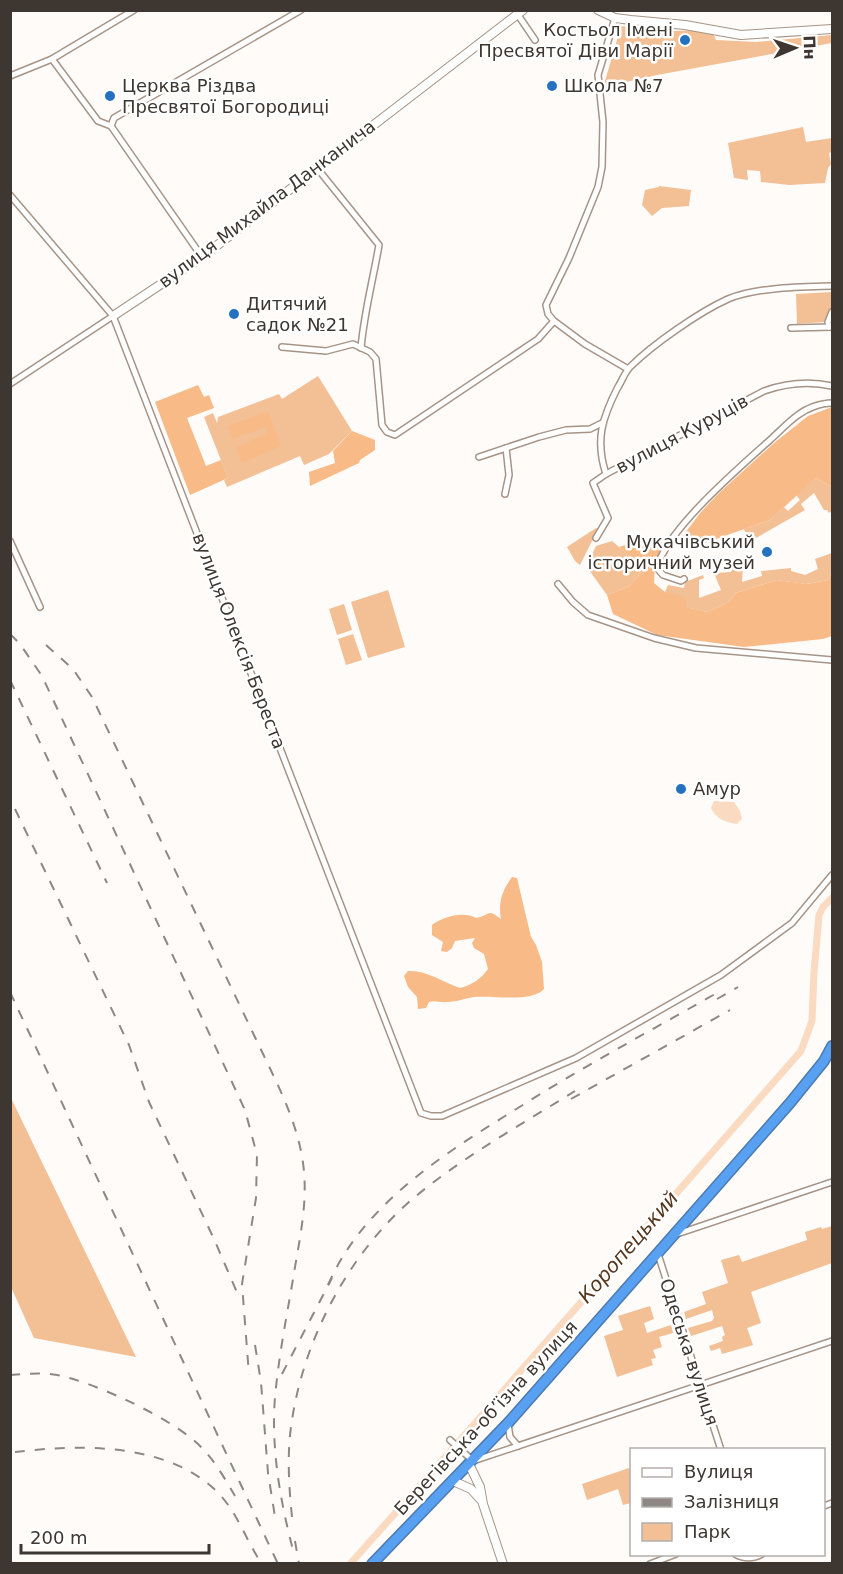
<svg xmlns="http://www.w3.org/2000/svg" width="843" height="1574" font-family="'DejaVu Sans',sans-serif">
	<rect width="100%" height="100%" fill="#fffbf8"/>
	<g fill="#f3bf94">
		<path d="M621 26 674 31 707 30 712 31 716 40 756 42 832 35V43L657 75 608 86 605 84V81Z"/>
		<path d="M803 127 806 142 832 138V152L829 153 831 164 828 168 825 183 789 185 761 182 760 171 747 170 748 180 734 178 728 143Z"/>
		<path d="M659 186 691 190 689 206 662 208 652 216 642 205 645 190 659 187Z"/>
		<path d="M832 292V306L824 322 797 324 796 294Z"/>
		<path d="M318 376 352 431 329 454 304 465 300 456 227 487 224 480 228 478 204 417 213 413 217 423 218 417 279 394 282 399Z"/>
		<path d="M816 478 832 487V511L829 513 827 510H824L814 493 801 504 805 510 749 542 744 529 770 520 784 507 788 511 800 500 796 495Z"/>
		<path d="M596 528 598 529 580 565 575 561 567 547Z"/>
		<path d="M612 541 645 569 628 587 607 595 589 570 588 563 596 546Z"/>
		<path d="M832 553V572L828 580 806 584 777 580 736 593 729 602 707 612 685 607 665 592 668 585 684 588 685 582 703 575 704 578 699 580V598L721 590 714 573 731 572 733 567 746 561 747 564 743 566 742 582 762 576 761 571 791 568V571L805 575 818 569 815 559Z"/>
		<path d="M388 590 405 647 368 658 351 602Z"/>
		<path d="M344 604 352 630 337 635 329 609Z"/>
		<path d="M353 634 362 660 346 665 338 639Z"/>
		<path d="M11 1098 136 1357 34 1338 11 1287Z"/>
		<path d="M832 1226V1263L751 1292 761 1323 747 1328 753 1345 722 1354 720 1348 711 1351 709 1346 723 1341 722 1337 725 1335 722 1326 691 1336 688 1328 712 1321 714 1318 712 1310 686 1319 684 1312 706 1304 702 1292 728 1283 721 1260 739 1255 742 1262 807 1240 805 1232 821 1227 822 1229Z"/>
		<path d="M650 1306 654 1319 644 1323 647 1333 671 1325 673 1333 659 1337 662 1347 653 1350 656 1358 651 1359 653 1365 617 1377 604 1336 623 1330 618 1316Z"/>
		<path d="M629 1468 631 1476V1503L623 1505 618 1489 587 1500 582 1484Z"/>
	</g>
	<g fill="#f8ba87">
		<path d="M198 385 204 397 209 395 214 408 187 418 206 466 221 460 228 478 190 495 155 402Z"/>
		<path d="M832 407V487L816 478 770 520 702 544 694 539 675 546 701 512 719 493 774 443 808 416Z"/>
		<path d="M268 411 281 446 242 463 236 447 267 434 266 427 232 439 228 426Z"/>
		<path d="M352 431 375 440V450L360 460 359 463 310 486 309 472 335 463 333 451Z"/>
		<path d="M652 537 665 544 655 565 654 583 665 592 685 597 686 607 707 612 729 602 736 593 777 580 807 584 828 580 832 572V636L823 639 744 647 657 635 613 614 607 595 628 587 645 569 619 547Z"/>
		<path d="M512 877 517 878 531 937 536 945 542 962 544 989C531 1003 493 995 475 997 465 998 457 1002 447 1002 440 1003 435 1000 429 1002L426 1008 418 1009 417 997 408 987 404 976 408 971C426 970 443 982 460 988 472 985 481 979 488 969L484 954 474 948 472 943 475 938 455 941 452 948 447 952 441 951 443 942 432 935V925C443 916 464 911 476 918 492 915 486 908 501 919 498 902 502 891 512 877Z"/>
	</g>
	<path fill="#fadac1" d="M714 801 734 802 740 811 742 819 737 824C725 822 716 819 711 808Z"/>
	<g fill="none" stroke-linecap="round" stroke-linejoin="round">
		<path stroke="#fadac1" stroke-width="7" d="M350 1564 470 1429 801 1051 812 1021 814 972 819 915 823 907 832 898"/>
		<g stroke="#a69487" stroke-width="8">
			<g id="street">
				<path d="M518 15 535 40"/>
				<path d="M615 18 598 75 603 122 602 167 598 187 569 258 546 305 548 314 554 321 585 344 628 369"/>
				<path d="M52 59 98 121 111 126 202 257"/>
				<path d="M10 76 52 59 134 10"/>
				<path d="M111 126 114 118 301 10"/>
				<path d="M317 168 379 245C373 280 364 313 361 348"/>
				<path d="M10 195 113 316 421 1113 431 1116H442L576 1058 721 975 792 923 832 875"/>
				<path d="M829 327 828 322 832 312"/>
				<path d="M791 328 832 327"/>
				<path d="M282 347 326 351 353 344 370 352 376 359 382 425 387 432 395 435 538 339 554 321"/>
				<path d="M10 384 113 316"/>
				<path d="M479 457 539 437 566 430 590 429 602 423"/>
				<path d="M606 474C595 440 602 418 618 387 622 381 625 372 630 367 652 345 699 312 728 299 757 287 801 287 832 286"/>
				<path d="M505 494 509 475 506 448"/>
				<path d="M596 538 608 518 593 483 606 474 764 391C787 383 809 381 832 386"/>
				<path d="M10 541 40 607"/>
				<path d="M684 579 681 581 663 575 657 568C666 530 740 467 770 440 779 432 788 422 798 415 807 408 821 403 832 403"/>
				<path d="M558 584 573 602 588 615 654 638 696 648 832 660"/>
				<path d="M677 1234 832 1182"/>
				<path d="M658 1254 721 1450"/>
				<path d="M508 1424 510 1437 518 1446"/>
				<path d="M450 1440 473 1461 832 1341"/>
				<path d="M824 1506 832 1503"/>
				<path d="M735 1554C744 1559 753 1559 762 1554"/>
				<path d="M650 1564 676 1554"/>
			</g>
		</g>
		<g stroke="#a69487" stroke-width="10">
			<g id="secondary">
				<path d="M598 10 615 18 631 20 685 25 741 35 832 29"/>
				<path d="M113 316 202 257 523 10"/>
				<path d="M469 1464 480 1487 483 1504 503 1564"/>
				<path d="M453 1481 471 1489 481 1500"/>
			</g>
		</g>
		<g stroke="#4e7bae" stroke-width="12">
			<path id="highway" d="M372 1564 508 1423 790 1103 824 1061 832 1046"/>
		</g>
		<use href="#street" stroke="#fff" stroke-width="5"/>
		<use href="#secondary" stroke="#fff" stroke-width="8"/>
		<use href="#highway" stroke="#57a0f2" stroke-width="9"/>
		<g stroke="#8e8783" stroke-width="2" stroke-dasharray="10 10" stroke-linecap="butt">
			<path d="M10 634 20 644 42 676 245 1110 257 1155 256 1198 242 1284 249 1375"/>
			<path d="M46 645 73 669 92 697 276 1081C288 1107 299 1134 303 1163 308 1198 301 1232 295 1267 288 1310 279 1353 275 1397 271 1449 280 1500 293 1550"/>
			<path d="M10 680 107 883"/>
			<path d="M15 809 129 1045 149 1102 214 1239 239 1297"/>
			<path d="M10 992 278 1564"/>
			<path d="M717 999 738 987"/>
			<path d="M571 1099 730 1010"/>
			<path d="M328 1285C363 1204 445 1153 518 1108 584 1066 654 1029 722 990"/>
			<path d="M255 1345 261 1382 268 1473 276 1523"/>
			<path d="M282 1374 332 1278"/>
			<path d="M10 1375C26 1374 41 1372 57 1375 94 1382 174 1419 201 1447 215 1461 225 1479 235 1496"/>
			<path d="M15 1452C82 1444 173 1442 222 1497 239 1517 247 1542 262 1564"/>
			<path d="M292 1517C289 1488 287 1456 291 1427 302 1343 346 1258 409 1202 459 1159 519 1126 575 1091"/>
			<path d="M295 1541 299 1564"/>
		</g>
	</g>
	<g fill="#2471c0" stroke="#fff" stroke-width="2">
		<circle cx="685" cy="40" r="6"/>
		<circle cx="552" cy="86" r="6"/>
		<circle cx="110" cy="96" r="6"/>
		<circle cx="234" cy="314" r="6"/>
		<circle cx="767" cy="552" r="6"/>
		<circle cx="681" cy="789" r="6"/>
	</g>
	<g text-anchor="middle" stroke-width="5" stroke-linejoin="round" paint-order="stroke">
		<g font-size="18" fill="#3e3631" stroke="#fff" text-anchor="start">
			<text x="673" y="36" text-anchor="end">Костьол Імені<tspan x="673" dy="21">Пресвятої Діви Марії</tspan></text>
			<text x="122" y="92">Церква Різдва<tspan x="122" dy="21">Пресвятої Богородиці</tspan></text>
			<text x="564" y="92">Школа №7</text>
			<text x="246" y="310">Дитячий<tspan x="246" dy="21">садок №21</tspan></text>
			<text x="755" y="548" text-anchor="end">Мукачівський<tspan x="755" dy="21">історичний музей</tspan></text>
			<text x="693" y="795">Амур</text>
		</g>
		<g font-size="18" fill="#3e3631" stroke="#fff">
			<text transform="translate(267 204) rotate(-37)" y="6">вулиця Михайла Данканича</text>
			<text transform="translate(682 434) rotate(-28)" y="6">вулиця Куруців</text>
			<text transform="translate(239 641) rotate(69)" y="6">вулиця Олексія Береста</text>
			<text transform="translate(689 1352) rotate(72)" y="6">Одеська вулиця</text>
			<text transform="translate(486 1418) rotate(-47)" y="6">Берегівська-обʼїзна вулиця</text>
		</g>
		<g font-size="20" font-style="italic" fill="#56371c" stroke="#fff">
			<text transform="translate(628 1247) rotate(-49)" y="7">Коропецький</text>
		</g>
	</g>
	<rect width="843" height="1574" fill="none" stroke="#3e3631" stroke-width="24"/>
	<rect x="630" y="1448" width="195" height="108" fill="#ffffff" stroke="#b2afad" stroke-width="1.5"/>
	<rect x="642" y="1468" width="30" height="9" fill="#ffffff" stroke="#b2afad" stroke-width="1.5"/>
	<text x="684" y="1478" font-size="18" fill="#3e3631">Вулиця</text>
	<rect x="642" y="1498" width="30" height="9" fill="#8e8783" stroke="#b2afad" stroke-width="1.5"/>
	<text x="684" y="1508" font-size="18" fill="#3e3631">Залізниця</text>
	<rect x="642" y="1523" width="30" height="18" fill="#f3bf94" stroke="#b2afad" stroke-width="1.5"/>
	<text x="684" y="1538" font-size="18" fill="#3e3631">Парк</text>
	<g transform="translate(795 48) rotate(88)" stroke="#ffffff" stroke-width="4.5" paint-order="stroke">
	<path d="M0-4.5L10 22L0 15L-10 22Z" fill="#3e3631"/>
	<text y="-9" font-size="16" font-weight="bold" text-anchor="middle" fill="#3e3631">Пн</text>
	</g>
	<path d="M21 1544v9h188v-9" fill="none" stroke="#3e3631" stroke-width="3"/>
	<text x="30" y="1544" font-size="18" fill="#3e3631" stroke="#ffffff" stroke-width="4.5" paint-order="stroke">200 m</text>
</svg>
